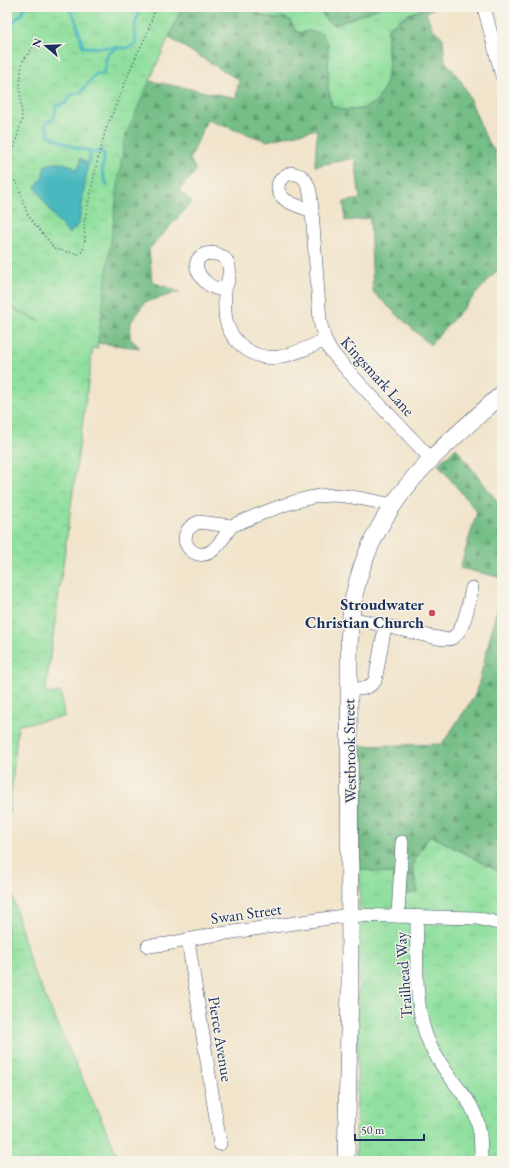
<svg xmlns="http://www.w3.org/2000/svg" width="509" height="1168" font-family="'EB Garamond',serif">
	<defs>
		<pattern id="grass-tufts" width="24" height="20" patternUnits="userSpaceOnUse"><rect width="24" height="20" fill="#91e09f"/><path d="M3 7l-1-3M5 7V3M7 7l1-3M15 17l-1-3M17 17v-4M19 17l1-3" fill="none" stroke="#7cc08b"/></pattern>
		<pattern id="forest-firs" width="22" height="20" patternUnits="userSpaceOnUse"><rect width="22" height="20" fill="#74be86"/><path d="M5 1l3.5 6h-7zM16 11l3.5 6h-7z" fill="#5e9b71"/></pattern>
		<pattern id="park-crowns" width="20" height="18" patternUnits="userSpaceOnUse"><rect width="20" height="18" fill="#91e09f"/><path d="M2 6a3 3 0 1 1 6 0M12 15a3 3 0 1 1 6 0" fill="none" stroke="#7cc08b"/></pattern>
	</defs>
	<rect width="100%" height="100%" fill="#f7f3e8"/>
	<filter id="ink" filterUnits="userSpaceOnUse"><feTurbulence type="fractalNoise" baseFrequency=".025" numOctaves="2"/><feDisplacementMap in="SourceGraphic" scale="8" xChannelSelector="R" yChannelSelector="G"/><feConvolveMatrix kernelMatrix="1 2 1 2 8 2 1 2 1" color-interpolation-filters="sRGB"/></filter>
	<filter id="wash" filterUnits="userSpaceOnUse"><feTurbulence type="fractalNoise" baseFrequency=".012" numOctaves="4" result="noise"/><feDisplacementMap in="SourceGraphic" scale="16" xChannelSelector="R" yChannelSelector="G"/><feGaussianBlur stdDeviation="0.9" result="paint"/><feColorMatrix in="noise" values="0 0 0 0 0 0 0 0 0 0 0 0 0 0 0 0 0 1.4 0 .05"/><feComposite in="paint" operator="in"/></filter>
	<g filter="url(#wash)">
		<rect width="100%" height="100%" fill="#f1e4ca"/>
		<g fill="url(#grass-tufts)" stroke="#56887e">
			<path d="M256 7H319L326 20 335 25 381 7H427L406 15 388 28V53L389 66 385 86 378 101 363 109 344 110 332 106 328 89V43L309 31C294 35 293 29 285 18L275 19 260 15Z"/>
			<path d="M430 835 502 873V1161H356L360 869 393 874 418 892 412 865Z"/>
		</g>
		<g fill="url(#forest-firs)" stroke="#487672">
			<path d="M167 7H256L260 15 275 19 285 18 290 20 295 31 301 33 309 31 321 33 328 43V89L332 106 344 110 363 109 378 100 385 86 389 66 388 53V28C403 18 418 7 438 7L426 12 432 28 443 38 445 61 461 81 467 92 486 138 495 151 500 186 502 188V265L430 345 373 292 370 218 345 221 344 202 360 199 355 158 315 166 317 129 267 141 207 120 190 159 196 171 179 191 192 202 149 249 152 282 180 292 145 302 131 322 130 338 140 348 73 340 92 215 140 79 236 98 239 80 156 30Z"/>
			<path d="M319 7H381C366 14 350 18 335 25L326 20Z"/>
			<path d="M456 448 500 505 502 504V578L460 568 477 512 438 464Z"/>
			<path d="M502 589V873L430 835 412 865 418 892 399 896 393 874 360 869 358 746 442 744 476 694Z"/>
		</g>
		<g fill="url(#park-crowns)" stroke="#56887e">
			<path d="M7 7H182L124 139 97 349 93 347 45 694 61 692 64 717 18 725 9 811 7 818V306L39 321 7 305Z"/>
			<path d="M7 877 32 968 120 1161H7Z"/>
		</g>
		<path fill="#49b8bf" stroke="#32748e" d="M80 158 88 164 79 223 69 234 56 219 35 187 42 178 45 166C55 161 63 163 73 166L75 171 80 165Z"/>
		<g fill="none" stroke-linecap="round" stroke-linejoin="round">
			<g stroke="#49b8bf" stroke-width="3">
				<path d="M67 7 75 18 83 47 127 48 136 44C136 39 135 27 135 24 137 17 140 14 138 7"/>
				<path d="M7 40 10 39 9 31 12 29 13 21 22 14 23 10 26 7"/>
				<path d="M89 150 92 152 101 151 105 155C101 169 101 173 108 186"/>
				<path d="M88 164 90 157 89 150C79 151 57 140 48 134L49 130 45 126 48 121 54 119 56 106 66 103 72 94 80 93 96 74H103L107 63 105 60 108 54 118 47"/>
			</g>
		</g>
	</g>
	<g filter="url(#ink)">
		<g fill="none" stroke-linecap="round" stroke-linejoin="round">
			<g stroke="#3b4a6e" stroke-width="14">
				<g id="minor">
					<path d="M484 7 502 76"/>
					<path d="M291 173C294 174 298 174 301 176 311 182 311 200 312 211 300 206 277 202 278 186 279 178 285 176 291 173Z"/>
					<path d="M312 211 320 321 325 340 330 350 348 371 431 459"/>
					<path d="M215 253C218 255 222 256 224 258 233 265 229 280 225 289 222 289 218 289 215 288 203 284 186 262 205 254 208 253 212 254 215 253Z"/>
					<path d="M225 289C225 299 224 310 226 320 231 343 255 361 279 357 295 354 310 347 325 340"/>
					<path d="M199 522 231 526C226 534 221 543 214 549 196 567 168 535 199 522Z"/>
					<path d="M231 526C261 514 299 496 331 495 351 495 372 501 392 505"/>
					<path d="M351 618 433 637C439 638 446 641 452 638 465 631 469 601 472 588"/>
					<path d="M349 689C359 689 367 690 375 681L385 626"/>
					<path d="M398 916 402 842"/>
					<path d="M417 916C417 952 414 999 425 1032 431 1051 444 1069 456 1085 462 1093 469 1101 473 1110 481 1126 481 1143 481 1161"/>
					<path d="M188 940 220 1144"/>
					<path d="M148 946 167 944 206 936 350 915 477 918 502 924"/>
				</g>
			</g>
			<g stroke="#3b4a6e" stroke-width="18">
				<path id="major" d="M346 1161 350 988 349 672C349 646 349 621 354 596 365 543 393 498 430 460 453 437 478 416 502 394"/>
			</g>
			<g stroke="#3b4a6e" stroke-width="1.5" stroke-dasharray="1 3" stroke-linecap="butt">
				<path d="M7 166 12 156 22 119 20 87 22 62 34 46"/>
				<path d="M7 178C19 179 19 189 22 199 23 203 25 207 26 210 32 225 46 235 54 249L78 254 83 251 85 240 84 223 98 158 106 129 136 56 146 36 156 7"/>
				<path d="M7 255 10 264 7 324"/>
			</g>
			<use href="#minor" stroke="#fff" stroke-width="13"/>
			<use href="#major" stroke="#fff" stroke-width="17"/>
		</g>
	</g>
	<circle fill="#d1495b" stroke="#f7f3e8" stroke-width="1.5" cx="432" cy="613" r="4"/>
	<g text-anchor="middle" stroke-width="3" stroke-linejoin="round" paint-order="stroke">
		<g font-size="16" fill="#1b2f5e" stroke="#f7f3e8">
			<text transform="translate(378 376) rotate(48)" y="6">Kingsmark Lane</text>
			<text transform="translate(349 751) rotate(-91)" y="6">Westbrook Street</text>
			<text transform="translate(246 913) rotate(-8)" y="6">Swan Street</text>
			<text transform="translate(403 975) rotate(-94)" y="6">Trailhead Way</text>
			<text transform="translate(221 1039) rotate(81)" y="6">Pierce Avenue</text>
		</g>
		<g font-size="16" font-weight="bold" fill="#1b2f5e" stroke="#f7f3e8" text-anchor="end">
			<text x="424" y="610">Stroudwater<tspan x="424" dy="18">Christian Church</tspan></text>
		</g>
	</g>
	<rect width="509" height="1168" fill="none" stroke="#f7f3e8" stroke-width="24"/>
	<g transform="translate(46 46) rotate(289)" stroke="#f7f3e8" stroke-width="3" paint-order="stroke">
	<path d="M0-3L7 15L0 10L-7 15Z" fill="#1b2f5e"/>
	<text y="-6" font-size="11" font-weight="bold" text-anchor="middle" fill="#1b2f5e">N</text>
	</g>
	<path d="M355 1134v6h69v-6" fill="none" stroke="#1b2f5e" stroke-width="2"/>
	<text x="361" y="1134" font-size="12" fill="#1b2f5e" stroke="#f7f3e8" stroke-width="3" paint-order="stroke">50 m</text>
</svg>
